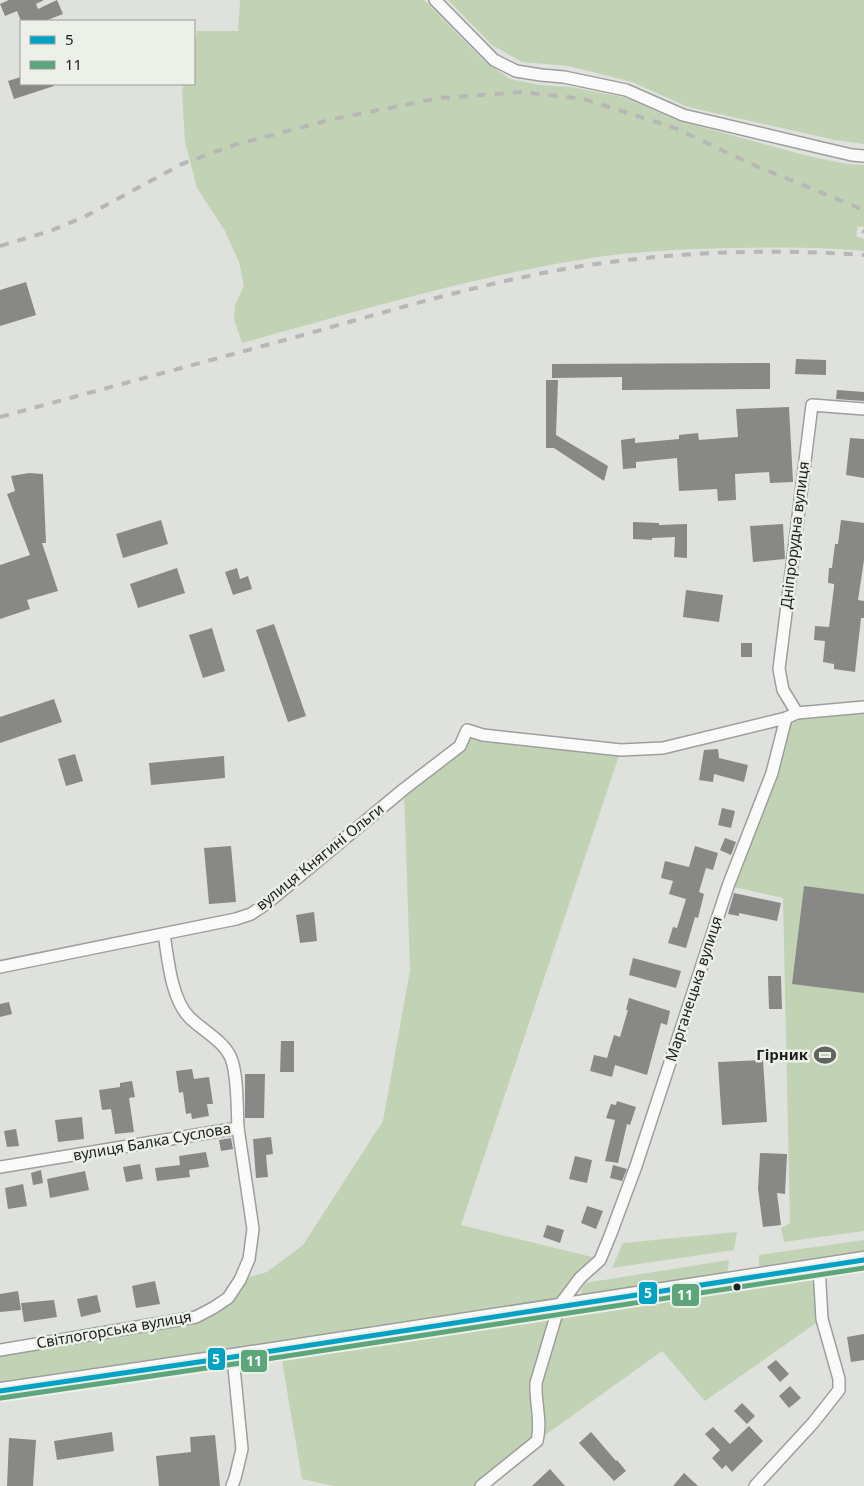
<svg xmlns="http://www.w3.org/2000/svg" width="864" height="1486" font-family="'Noto Sans',sans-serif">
	<rect width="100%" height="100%" fill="#dfe1dd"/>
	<g fill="#c2d3b5">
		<path d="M240 0H424L484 61 510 79 541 85 571 87 623 97 676 120 808 156 847 164 864 165V227L858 226 856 236 864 239V251C822 247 781 247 739 248 684 249 627 251 573 261 461 280 352 313 242 343L234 319 235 305 244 286 239 262 225 231 197 188 185 142 182 92 184 84H194V45L197 31H238Z"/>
		<path d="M448 0H864V144L835 140 688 107 632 82 569 66 522 62 492 45Z"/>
		<path d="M864 711V1231L784 1242 781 1228 790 1223 783 898 734 887 777 776 790 722 804 716Z"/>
		<path d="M467 730 621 750 461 1225 596 1258 559 1305 819 1267 822 1319 705 1401 662 1351 537 1441 481 1486H334L302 1479 280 1349 0 1391V1350L213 1308 240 1280 267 1272 303 1245 383 1121 410 970 404 789 460 746Z"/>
		<path d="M737 1232 734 1250 612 1268 623 1243Z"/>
		<path d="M864 1240V1256L762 1269 759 1265V1255Z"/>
		<path d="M729 1260 728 1269 724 1276 583 1296 581 1291 585 1283Z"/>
	</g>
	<g fill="#888986">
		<path d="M9 0H44L36 4 38 9 57 0 63 14 45 21H21L17 11 5 16 0 4Z"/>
		<path d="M21 77V84H53L54 86 14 99 8 81Z"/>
		<path d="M26 282 36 315 0 326V290Z"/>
		<path d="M796 359 826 360V375L795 374Z"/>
		<path d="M770 363V389L622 390V377L552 378V364Z"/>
		<path d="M546 380H558L556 435 608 466 604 481 554 448H546Z"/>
		<path d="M837 390 864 392V401L836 399Z"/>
		<path d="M789 407 793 482 770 483 769 472 735 474 736 500 718 501 717 489 679 491 677 458 636 462V468L623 469 621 440 635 438V443L679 439V435L698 433 699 440 738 437 736 409Z"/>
		<path d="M850 438 864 439V478L846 475Z"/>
		<path d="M29 473 43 474 46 543H42L58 591 27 600 30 609 0 619V565L30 555 7 494 15 491 11 476Z"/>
		<path d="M161 520 168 544 123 558 116 534Z"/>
		<path d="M841 520 864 523V560L858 600 864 601V618H861L855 672 834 669V664L823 662 825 641 814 640 815 626 829 627 834 587V584L828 583 829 568H832L835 544H838Z"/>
		<path d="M633 522 659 523V525L687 524V558L674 557 675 537 652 538V540L633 539Z"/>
		<path d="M783 524 785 559 753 562 750 526Z"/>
		<path d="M177 568 185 593 138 608 130 584Z"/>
		<path d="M237 568 240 579 248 576 252 589 233 595 225 572Z"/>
		<path d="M686 590 723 595 719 622 683 617Z"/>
		<path d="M274 624 306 716 288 722 256 630Z"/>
		<path d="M212 628 225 671 203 678 189 635Z"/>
		<rect x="741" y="643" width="11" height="14"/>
		<path d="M54 699 62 722 0 743V717Z"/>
		<path d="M718 749 719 758 748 765 744 782 714 774 713 782 699 780 704 750Z"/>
		<path d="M75 754 83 781 66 786 58 759Z"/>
		<path d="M224 756 225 778 151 785 149 763Z"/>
		<path d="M722 808 735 811 731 828 718 825Z"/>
		<path d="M725 838 736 842 731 855 720 850Z"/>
		<path d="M231 846 236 902 209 904 204 848Z"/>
		<path d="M695 846 718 853 713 870 706 868 699 892 704 894 698 918 695 917 686 948 668 943 673 927 677 928 686 899 669 894 673 881 661 878 665 861 689 867Z"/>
		<path d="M804 886 864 894V993L792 984Z"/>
		<path d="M734 893 781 903 777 921 739 913V916L728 914Z"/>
		<path d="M314 912 317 941 300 943 296 915Z"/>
		<path d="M633 958 681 971 676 988 629 975Z"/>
		<path d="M768 976H781L782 1009H769Z"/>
		<path d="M629 998 670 1011 667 1025 661 1023 647 1075 615 1065 612 1077 590 1071 594 1055 607 1058 614 1035 620 1037 628 1010H626Z"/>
		<path d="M9 1002 12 1014 0 1017V1004Z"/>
		<path d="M281 1041H294V1072H280Z"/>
		<path d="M763 1060 767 1122 722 1125 718 1062Z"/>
		<path d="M192 1069 194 1079 209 1077 213 1104H207L209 1116 192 1119 191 1113 186 1114 183 1092 179 1093 176 1071Z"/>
		<path d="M245 1074H265L264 1118H245Z"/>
		<path d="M132 1081 135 1097 129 1098 134 1132 115 1134 111 1109 102 1110 99 1090 120 1087V1083Z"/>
		<path d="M617 1101 636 1107 630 1125 627 1124 618 1163 605 1161 615 1120 606 1118 611 1104 616 1105Z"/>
		<path d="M82 1117 84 1139 58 1142 55 1120Z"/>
		<path d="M16 1129 19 1146 7 1147 4 1131Z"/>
		<path d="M271 1137 273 1154 266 1155 268 1177 256 1178 253 1139Z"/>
		<path d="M231 1138 233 1149 221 1151 219 1140Z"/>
		<path d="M206 1152 209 1167 189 1170 190 1177 157 1181 155 1168 180 1165 179 1156Z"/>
		<path d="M760 1153 787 1154 785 1194 777 1193 781 1225 763 1227 758 1189Z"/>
		<path d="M575 1156 592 1160 587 1183 569 1179Z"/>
		<path d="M140 1164 143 1179 126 1182 123 1167Z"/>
		<path d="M613 1165 627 1169 622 1181 610 1178Z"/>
		<path d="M41 1170 43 1183 33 1185 31 1173Z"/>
		<path d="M85 1171 89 1190 50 1198 47 1179Z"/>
		<path d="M23 1184 27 1206 8 1209 5 1188Z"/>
		<path d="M587 1206 603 1211 596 1229 581 1223Z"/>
		<path d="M547 1225 564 1230 560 1243 543 1237Z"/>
		<path d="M155 1281 160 1304 136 1308 132 1286Z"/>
		<path d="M18 1291 21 1310 0 1312V1294Z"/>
		<path d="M97 1295 101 1312 81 1317 77 1299Z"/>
		<path d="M54 1300 57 1317 24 1322 21 1303Z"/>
		<path d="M864 1334V1360L851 1362 847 1337Z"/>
		<path d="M776 1360 789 1374 780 1382 767 1367Z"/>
		<path d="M790 1386 801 1398 789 1408 779 1396Z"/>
		<path d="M742 1403 755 1416 747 1424 734 1411Z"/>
		<path d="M749 1426 763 1441 732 1472 726 1465 722 1469 712 1458 720 1450 705 1434 713 1427 730 1444Z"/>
		<path d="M112 1432 114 1451 57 1460 54 1441Z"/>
		<path d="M591 1432 616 1461 617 1460 626 1471 614 1481 579 1443Z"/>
		<path d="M215 1435 220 1486H159L156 1456 191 1452 190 1437Z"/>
		<path d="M9 1438 36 1440 33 1486H7Z"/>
		<path d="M550 1469 565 1486H532Z"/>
		<path d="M684 1473 698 1486H673Z"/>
	</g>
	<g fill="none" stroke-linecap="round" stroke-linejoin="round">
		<g stroke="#9d9f9c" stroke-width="14">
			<g id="street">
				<path d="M435 0 494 60 516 71 541 75 564 77 626 90 683 115 822 148 852 155 864 156"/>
				<path d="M797 713 783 690 779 669 812 405 864 409"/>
				<path d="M0 967 236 919 251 914 266 904 404 789 460 746 467 730 483 735 621 750 663 748 786 718 797 713 864 707"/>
				<path d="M0 1167 238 1128C237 1111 238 1071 230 1056 222 1040 202 1030 189 1017 171 998 168 959 164 934"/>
				<path d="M0 1350 196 1317 213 1308 228 1298 240 1280 249 1259 253 1229 238 1128"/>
				<path d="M232 1486 235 1478 242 1449 233 1357"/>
				<path d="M481 1486 537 1441C542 1422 535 1402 536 1383L559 1306 580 1278 600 1260 610 1236 636 1166 728 886 772 773 786 718"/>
				<path d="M755 1486 813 1423 839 1390V1379L822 1319 819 1267"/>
			</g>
		</g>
		<g stroke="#9d9f9c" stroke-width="19">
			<path id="secondary" d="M0 1391 233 1357 864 1260"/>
		</g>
		<use href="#street" stroke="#fafafa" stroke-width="11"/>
		<use href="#secondary" stroke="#fafafa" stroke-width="16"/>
		<g stroke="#b6b7b6" stroke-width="4" stroke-dasharray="9 9" stroke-linecap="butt">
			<path d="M862 231 864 232"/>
			<path d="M0 246 50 231 84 217 182 164 234 145 334 119 440 98 523 92 584 99 675 128 756 166 864 210"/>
			<path d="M0 417C99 390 197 364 296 337 389 311 481 283 576 267 671 252 768 248 864 255"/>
		</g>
		<g stroke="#ecf0e8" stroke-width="9">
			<path id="bus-1" d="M0 1391 233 1357 864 1260"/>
		</g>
		<g stroke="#ecf0e8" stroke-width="9">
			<path id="bus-2" d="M1 1398 234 1364 864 1268"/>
		</g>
		<use href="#bus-1" stroke="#02a2c5" stroke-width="5"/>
		<use href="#bus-2" stroke="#5da67c" stroke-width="5"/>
	</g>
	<defs>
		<g id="stadium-bare" transform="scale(1.725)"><path d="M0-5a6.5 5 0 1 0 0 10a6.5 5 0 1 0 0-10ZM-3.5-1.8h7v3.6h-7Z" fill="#626460" stroke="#ecf0e8" stroke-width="2.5" paint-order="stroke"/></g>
	</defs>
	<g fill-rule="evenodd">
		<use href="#stadium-bare" x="825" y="1055"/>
	</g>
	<circle fill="#1e201d" stroke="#ecf0e8" stroke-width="2" cx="737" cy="1287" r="4.5"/>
	<g text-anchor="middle" stroke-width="5" stroke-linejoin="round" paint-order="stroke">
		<g font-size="15" fill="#1e201d" stroke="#ecf0e8">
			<text transform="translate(795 535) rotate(-83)" y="5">Дніпрорудна вулиця</text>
			<text transform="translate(320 857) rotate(-39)" y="5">вулиця Княгині Ольги</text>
			<text transform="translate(694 989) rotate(-72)" y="5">Марганецька вулиця</text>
			<text transform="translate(152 1142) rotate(-10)" y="5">вулиця Балка Суслова</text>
			<text transform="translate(114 1330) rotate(-10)" y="5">Світлогорська вулиця</text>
		</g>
		<g font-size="15" font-weight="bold" fill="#1e201d" stroke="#ecf0e8" text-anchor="end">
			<text x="808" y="1060">Гірник</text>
		</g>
	</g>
	<g stroke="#ecf0e8" stroke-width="2">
		<rect x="638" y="1281" width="20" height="24" rx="5" fill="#02a2c5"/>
		<rect x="671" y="1283" width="29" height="24" rx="5" fill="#5da67c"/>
		<rect x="207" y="1347" width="19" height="24" rx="5" fill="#02a2c5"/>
		<rect x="240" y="1349" width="28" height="24" rx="5" fill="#5da67c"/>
	</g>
	<g font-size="14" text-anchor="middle" font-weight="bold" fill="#fff">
		<text x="648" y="1298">5</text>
		<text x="685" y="1300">11</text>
		<text x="216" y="1364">5</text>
		<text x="254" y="1366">11</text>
	</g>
	<rect x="20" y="20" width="175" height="65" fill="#ecf0e8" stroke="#9a9d97"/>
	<rect x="30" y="36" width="25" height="8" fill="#02a2c5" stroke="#9a9d97"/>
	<text x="65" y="45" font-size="15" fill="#1e201d">5</text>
	<rect x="30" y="61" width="25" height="8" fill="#5da67c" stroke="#9a9d97"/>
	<text x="65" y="70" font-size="15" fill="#1e201d">11</text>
</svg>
